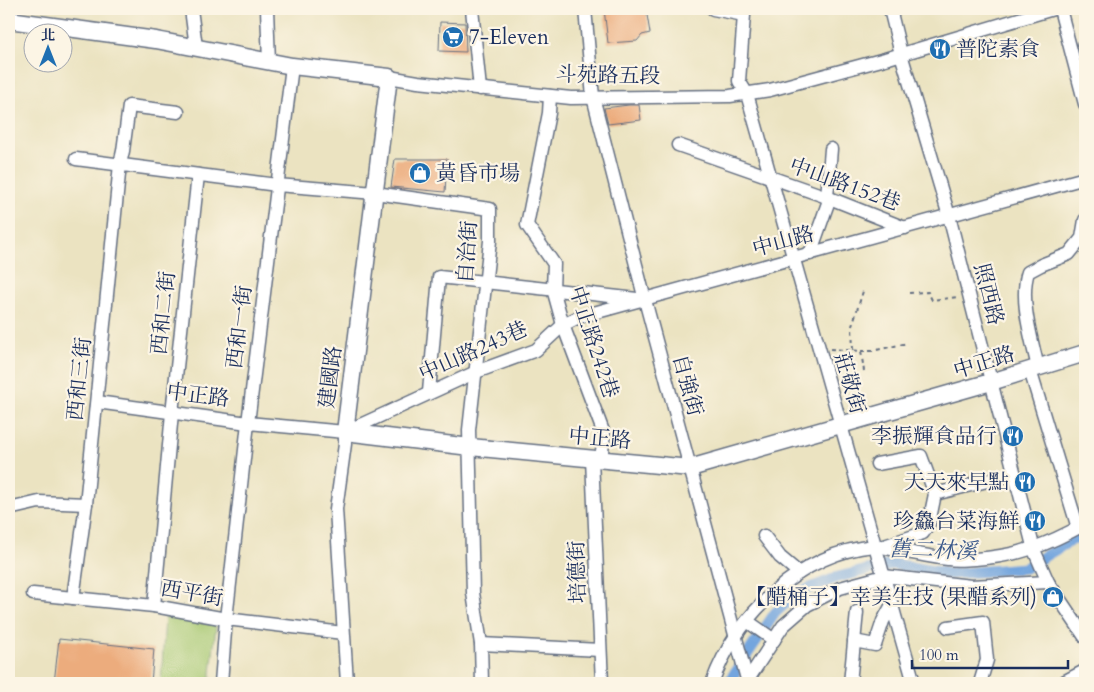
<svg xmlns="http://www.w3.org/2000/svg" width="1094" height="692" font-family="Cardo,'Noto Serif TC',serif">
	<rect width="100%" height="100%" fill="#fcf5e5"/>
	<filter id="ink" filterUnits="userSpaceOnUse"><feTurbulence type="fractalNoise" baseFrequency=".02" numOctaves="2"/><feDisplacementMap in="SourceGraphic" scale="10" xChannelSelector="R" yChannelSelector="G"/><feConvolveMatrix kernelMatrix="1 2 1 2 8 2 1 2 1" color-interpolation-filters="sRGB"/></filter>
	<filter id="wash" filterUnits="userSpaceOnUse"><feTurbulence type="fractalNoise" baseFrequency=".0096" numOctaves="4" result="noise"/><feDisplacementMap in="SourceGraphic" scale="20" xChannelSelector="R" yChannelSelector="G"/><feGaussianBlur stdDeviation="1.12" result="paint"/><feColorMatrix in="noise" values="0 0 0 0 0 0 0 0 0 0 0 0 0 0 0 0 0 1.4 0 .05"/><feComposite in="paint" operator="in"/></filter>
	<g filter="url(#wash)">
		<rect width="100%" height="100%" fill="#ebe3c1"/>
		<path fill="#a6c871" stroke="#607c68" d="M165 617 216 625 210 683H161Z"/>
		<g fill="none" stroke-linecap="round" stroke-linejoin="round">
			<path stroke="#73a5de" stroke-width="11" d="M728 683 775 613 788 601 805 590 838 577 893 564 950 574 1025 568 1085 532"/>
		</g>
		<g id="blocks">
			<g fill="#ecac7d">
				<path d="M604 9H646L650 33 642 35 637 41 608 43Z"/>
				<path d="M440 22 465 23 466 52 439 51Z"/>
				<path d="M629 105H639L641 120 608 124 604 108Z"/>
				<path d="M395 159H447L445 192 391 187Z"/>
				<path d="M59 639 154 649 151 683H54Z"/>
			</g>
		</g>
	</g>
	<g filter="url(#ink)">
		<use href="#blocks" fill-opacity="0" stroke="#646e81" stroke-width="1"/>
		<g fill="none" stroke-linecap="round" stroke-linejoin="round">
			<g stroke="#646e81" stroke-width="15">
				<g id="minor">
					<path d="M191 9 196 47"/>
					<path d="M267 9 269 62"/>
					<path d="M472 9 480 89"/>
					<path d="M585 9 593 97 645 300 748 683"/>
					<path d="M713 9 744 15 739 81 747 94 914 683"/>
					<path d="M890 9 901 54 949 216 1034 550 1048 582 1085 637"/>
					<path d="M1060 9 1085 104"/>
					<path d="M389 77 418 82 571 98 730 96 770 90 885 59 1053 9"/>
					<path d="M550 96 549 113 527 225 554 264 553 289 563 325 604 434 601 460"/>
					<path d="M678 145 827 197 905 228"/>
					<path d="M76 159 277 185 375 193 490 209V241L469 430 473 593 481 644 482 683"/>
					<path d="M810 254 828 203 827 197 831 149"/>
					<path d="M1038 368C1032 340 1019 299 1028 272L1041 265 1069 254 1082 238 1085 220"/>
					<path d="M1030 370 1078 528"/>
					<path d="M429 392 439 277 637 299"/>
					<path d="M97 402 248 423 345 432 476 372 536 350 563 325 579 317 1085 178"/>
					<path d="M345 432V444L336 509 347 683"/>
					<path d="M592 459 602 683"/>
					<path d="M877 464 921 456 935 494 1015 474"/>
					<path d="M9 509 39 502 86 504"/>
					<path d="M764 536 780 557 799 573"/>
					<path d="M881 547 923 533 929 523 935 494"/>
					<path d="M33 594 154 606 226 619 343 633"/>
					<path d="M73 598 86 504 120 164 123 151 129 106 178 112"/>
					<path d="M154 606 172 413 198 175"/>
					<path d="M747 621 774 640"/>
					<path d="M948 627 983 622 987 660 980 683"/>
					<path d="M854 641 875 645 883 621 892 605"/>
					<path d="M481 644 600 650"/>
					<path d="M747 681 783 626 807 605 840 588 884 576 971 586 1048 582"/>
					<path d="M221 683 226 619 248 423 292 66"/>
					<path d="M712 683C737 615 800 553 874 546 881 546 889 549 896 550 914 553 931 557 948 559 957 561 966 559 975 559 1019 556 1047 545 1085 524"/>
					<path d="M850 683 857 612"/>
				</g>
			</g>
			<g stroke="#646e81" stroke-width="19">
				<g id="major">
					<path d="M9 20 156 40 292 66 389 77 345 432 470 447 690 468 991 382 1085 353"/>
					<path d="M1066 683 1085 673"/>
				</g>
			</g>
			<g stroke="#646e81" stroke-width="2" stroke-dasharray="4 4" stroke-linecap="butt">
				<path d="M909 293 928 292 932 300 959 297"/>
				<path d="M830 349 861 351 864 371"/>
				<path d="M853 350 852 326 864 288"/>
				<path d="M861 351H872L908 343"/>
			</g>
			<use href="#minor" stroke="#fff" stroke-width="12"/>
			<use href="#major" stroke="#fff" stroke-width="16"/>
		</g>
	</g>
	<defs>
		<g id="supermarket-disc" transform="scale(1.125)"><circle r="9.5" fill="#1f6fb2" stroke="#fcf5e5"/><path d="M-6-5.5h2.5l.6 2H6L4.5 2H-2.5L-4.4-4H-6ZM-1.5 3.2a1.3 1.3 0 1 0 .1 0ZM3 3.2a1.3 1.3 0 1 0 .1 0Z" fill="#fff"/></g>
		<g id="restaurant-disc" transform="scale(1.125)"><circle r="9.5" fill="#1f6fb2" stroke="#fcf5e5"/><path d="M-5-6h1v4h1v-4h1v4h1v-4h1v5L-1.5 .5V6h-2V.5L-5-1ZM5-6V6H3V1.5H1.5Q1.5-4 5-6Z" fill="#fff"/></g>
		<g id="shop-disc" transform="scale(1.125)"><circle r="9.5" fill="#1f6fb2" stroke="#fcf5e5"/><path d="M-5-2.5h2.3a2.7 3.5 0 0 1 5.4 0H5L5.5 6h-11ZM-1.5-2.5h3a1.5 2.3 0 0 0-3 0Z" fill="#fff"/></g>
	</defs>
	<g fill-rule="evenodd">
		<use href="#supermarket-disc" x="453" y="37"/>
		<use href="#restaurant-disc" x="940" y="49"/>
		<use href="#shop-disc" x="420" y="173"/>
		<use href="#restaurant-disc" x="1013" y="436"/>
		<use href="#restaurant-disc" x="1025" y="482"/>
		<use href="#restaurant-disc" x="1035" y="521"/>
		<use href="#shop-disc" x="1053" y="597"/>
	</g>
	<g text-anchor="middle" stroke-width="4.5" stroke-linejoin="round" paint-order="stroke">
		<g font-size="21" fill="#1b2f5e" stroke="#fcf5e5" text-anchor="end">
			<text x="469" y="44" text-anchor="start">7-Eleven</text>
			<text x="956" y="56" text-anchor="start">普陀素食</text>
			<text x="436" y="180" text-anchor="start">黃昏市場</text>
			<text x="997" y="443">李振輝食品行</text>
			<text x="1009" y="489">天天來早點</text>
			<text x="1019" y="528">珍鱻台菜海鮮</text>
			<text x="1037" y="604">【醋桶子】幸美生技 (果醋系列)</text>
		</g>
		<g font-size="21" fill="#1b2f5e" stroke="#fcf5e5">
			<text transform="translate(608 75) rotate(1)" y="7">斗苑路五段</text>
			<text transform="translate(845 184) rotate(20)" y="7">中山路152巷</text>
			<text transform="translate(783 241) rotate(-15)" y="7">中山路</text>
			<text transform="translate(467 252) rotate(-86)" y="7">自治街</text>
			<text transform="translate(989 294) rotate(76)" y="7">照西路</text>
			<text transform="translate(163 313) rotate(-84)" y="7">西和二街</text>
			<text transform="translate(239 327) rotate(-83)" y="7">西和一街</text>
			<text transform="translate(594 342) rotate(72)" y="7">中正路242巷</text>
			<text transform="translate(473 351) rotate(-24)" y="7">中山路243巷</text>
			<text transform="translate(984 362) rotate(-17)" y="7">中正路</text>
			<text transform="translate(330 377) rotate(-83)" y="7">建國路</text>
			<text transform="translate(79 379) rotate(-84)" y="7">西和三街</text>
			<text transform="translate(850 383) rotate(74)" y="7">莊敬街</text>
			<text transform="translate(688 385) rotate(75)" y="7">自強街</text>
			<text transform="translate(198 395) rotate(7)" y="7">中正路</text>
			<text transform="translate(600 438) rotate(5)" y="7">中正路</text>
			<text transform="translate(577 572) rotate(-92)" y="7">培德街</text>
			<text transform="translate(192 593) rotate(10)" y="7">西平街</text>
		</g>
		<g font-size="22" font-style="italic" fill="#3a588b" stroke="#fcf5e5">
			<text transform="translate(933 549) rotate(2)" y="8">舊二林溪</text>
		</g>
	</g>
	<rect width="1094" height="692" fill="none" stroke="#fcf5e5" stroke-width="30"/>
	<g transform="translate(48 48)"><circle r="24" fill="#fcf5e5" stroke="#a2a6af"/>
	<path d="M0-4L9 19L0 12L-9 19Z" fill="#1f6fb2"/>
	<text y="-8" font-size="14" font-weight="bold" text-anchor="middle" fill="#1b2f5e">北</text>
	</g>
	<path d="M912 660v8h156v-8" fill="none" stroke="#1b2f5e" stroke-width="2.5"/>
	<text x="919" y="660" font-size="15" fill="#1b2f5e" stroke="#fcf5e5" stroke-width="4" paint-order="stroke">100 m</text>
</svg>
